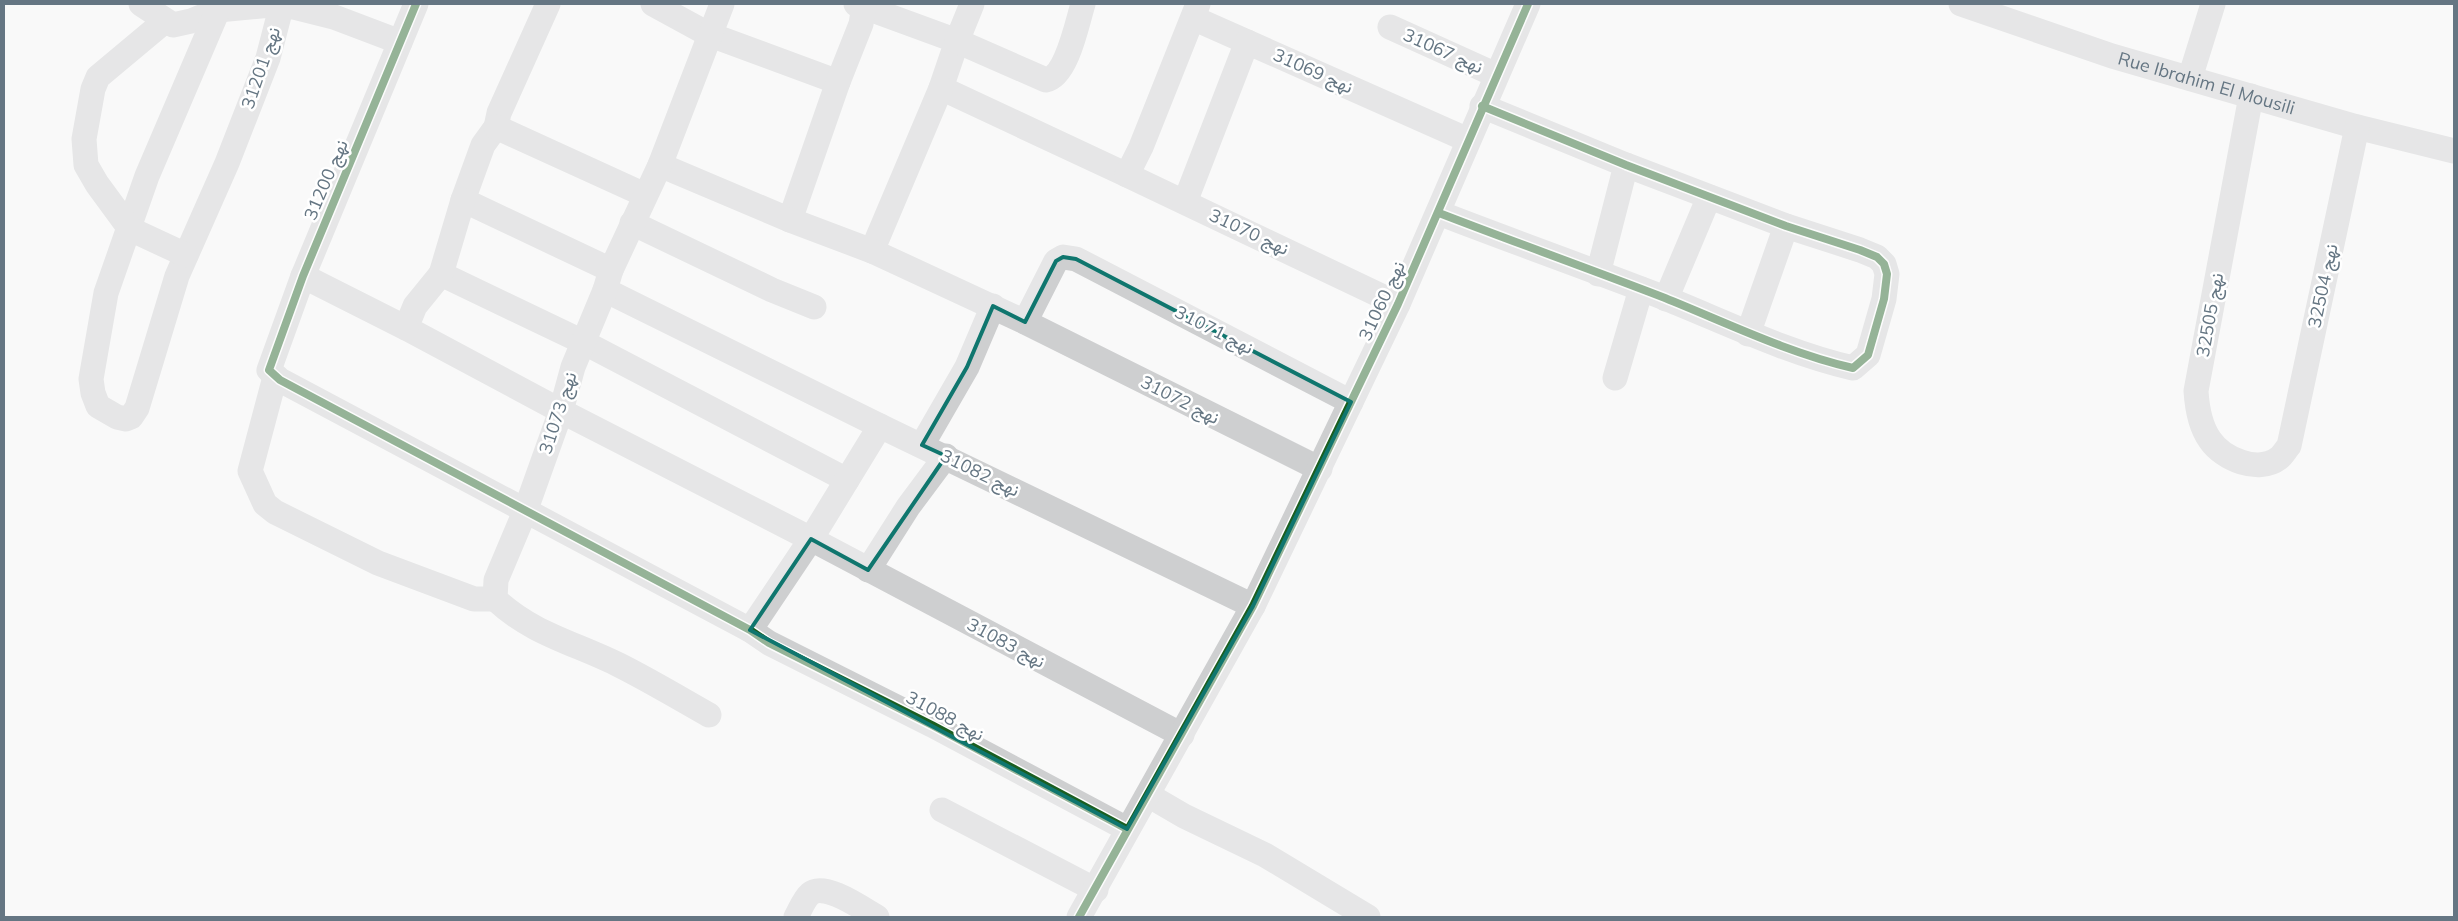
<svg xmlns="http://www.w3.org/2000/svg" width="2458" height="921" font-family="Mulish,Vazirmatn,sans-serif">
	<rect width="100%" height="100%" fill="#f9f9f9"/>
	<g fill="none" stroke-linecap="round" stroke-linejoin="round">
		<g stroke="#cecfd0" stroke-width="25">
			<path d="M141 4 173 25 191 21 218 10 282 4"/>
			<path d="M215 4 218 10 147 176 106 293 91 379 93 393 98 406 117 417 126 419 131 417 137 408 177 276 227 163 268 58 282 4 334 17 400 42"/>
			<path d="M416 4 303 276 269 370 280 380 750 630 769 643 932 725 1127 829"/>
			<path d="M548 4 499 113 496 127 483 145 463 200 611 270"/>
			<path d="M653 4 708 34 838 82"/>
			<path d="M856 4 957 41 941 88 1127 175"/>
			<path d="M972 4 957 41 1046 80C1067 76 1077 23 1083 4"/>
			<path d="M1198 4 1141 147 1127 175 1398 304"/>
			<path id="s1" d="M1961 4 2112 56 2357 127 2454 151"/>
			<path d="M1193 18 1468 140"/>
			<path d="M165 21 98 77 93 89 84 139 86 165 97 184 130 229 186 255"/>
			<path d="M1390 27 1496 75"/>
			<path d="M2190 78 2213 4"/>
			<path d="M941 88 872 251 1025 322 1056 261 1063 257 1076 259 1351 402"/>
			<path d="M2251 96 2196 391C2197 407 2200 426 2210 440 2223 459 2258 474 2279 458 2283 455 2286 449 2289 446L2357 127"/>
			<path d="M496 127 645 195"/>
			<path d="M660 165 790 220 838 82 861 24 864 6"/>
			<path d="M463 200 441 274 583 342 847 480"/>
			<path d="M1185 202 1247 42"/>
			<path d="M1439 213C1514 242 1590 269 1665 298 1727 323 1788 353 1853 368L1868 355 1884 299 1887 274 1884 264 1877 257 1860 250 1786 226 1626 165 1482 106"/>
			<path d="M790 220 872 251"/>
			<path d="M632 223 772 290 814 307"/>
			<path d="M441 274 415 306 406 328 561 411 811 539 750 630"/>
			<path d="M1598 274 1626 165"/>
			<path d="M303 276 406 328"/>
			<path d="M605 290 880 426"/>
			<path d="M1666 299 1709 197"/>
			<path d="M1025 322 1320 469"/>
			<path d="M1748 334 1786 226"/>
			<path d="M275 377 250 471 265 504 275 512 378 563 474 599H495"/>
			<path d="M1615 378 1641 289"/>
			<path d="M922 445 967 367 993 306"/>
			<path d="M868 570 908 507 946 456"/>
			<path d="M709 715C679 698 649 680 619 665 575 643 532 634 495 599L496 580 526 509 561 411 573 367 605 290 611 270 660 165 722 4"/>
			<path d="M1182 735 811 539 880 426 1253 606"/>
			<path d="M1148 795 1184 816 1265 855 1368 917"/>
			<path d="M942 810 1096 890"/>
			<path d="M796 917C800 910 804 899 810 894 824 881 863 909 877 917"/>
			<path d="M1079 917 1253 606 1398 304 1528 4"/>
		</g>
		<g stroke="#fff" stroke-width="11">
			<g id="cycleway">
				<path d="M416 4 303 276 269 370 280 380 750 630 769 643 932 725 1127 829"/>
				<path d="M1439 213C1514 242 1590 269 1665 298 1727 323 1788 353 1853 368L1868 355 1884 299 1887 274 1884 264 1877 257 1860 250 1786 226 1626 165 1482 106"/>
				<path d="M1079 917 1253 606 1398 304 1528 4"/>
			</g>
		</g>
		<use href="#cycleway" stroke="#1b5e20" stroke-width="8"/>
	</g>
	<path d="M0 0H2458V921H0ZM1063 257 1076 259 1351 402 1253 606 1127 829 750 630 811 539 868 570 946 456 922 445 967 367 993 306 1025 322 1056 261Z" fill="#f9f9f9" fill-opacity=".55" fill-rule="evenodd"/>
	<path fill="none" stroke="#0f766e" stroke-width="4" stroke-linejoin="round" d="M1063 257 1076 259 1351 402 1253 606 1127 829 750 630 811 539 868 570 946 456 922 445 967 367 993 306 1025 322 1056 261Z"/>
	<g text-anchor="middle" stroke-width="5" stroke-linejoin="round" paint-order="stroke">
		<g font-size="18" fill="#657683" stroke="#fff">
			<text transform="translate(1443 51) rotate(24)" y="6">نهج 31067</text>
			<text transform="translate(261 68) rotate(-71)" y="6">نهج 31201</text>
			<text transform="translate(1313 71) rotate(24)" y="6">نهج 31069</text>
			<text dy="6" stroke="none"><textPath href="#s1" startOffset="258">Rue Ibrahim El Mousili</textPath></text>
			<text transform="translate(326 180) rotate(-67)" y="6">نهج 31200</text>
			<text transform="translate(1249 232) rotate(25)" y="6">نهج 31070</text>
			<text transform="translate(2323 286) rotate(-78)" y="6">نهج 32504</text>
			<text transform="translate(1382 301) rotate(-65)" y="6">نهج 31060</text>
			<text transform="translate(2210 315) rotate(-80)" y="6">نهج 32505</text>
			<text transform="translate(1214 330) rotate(27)" y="6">نهج 31071</text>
			<text transform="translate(1180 400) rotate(27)" y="6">نهج 31072</text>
			<text transform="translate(558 413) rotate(-72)" y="6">نهج 31073</text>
			<text transform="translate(980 473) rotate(26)" y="6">نهج 31082</text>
			<text transform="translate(1006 643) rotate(28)" y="6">نهج 31083</text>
			<text transform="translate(945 716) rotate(28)" y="6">نهج 31088</text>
		</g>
	</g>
	<rect width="2458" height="921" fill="none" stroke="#657683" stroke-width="10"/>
</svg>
